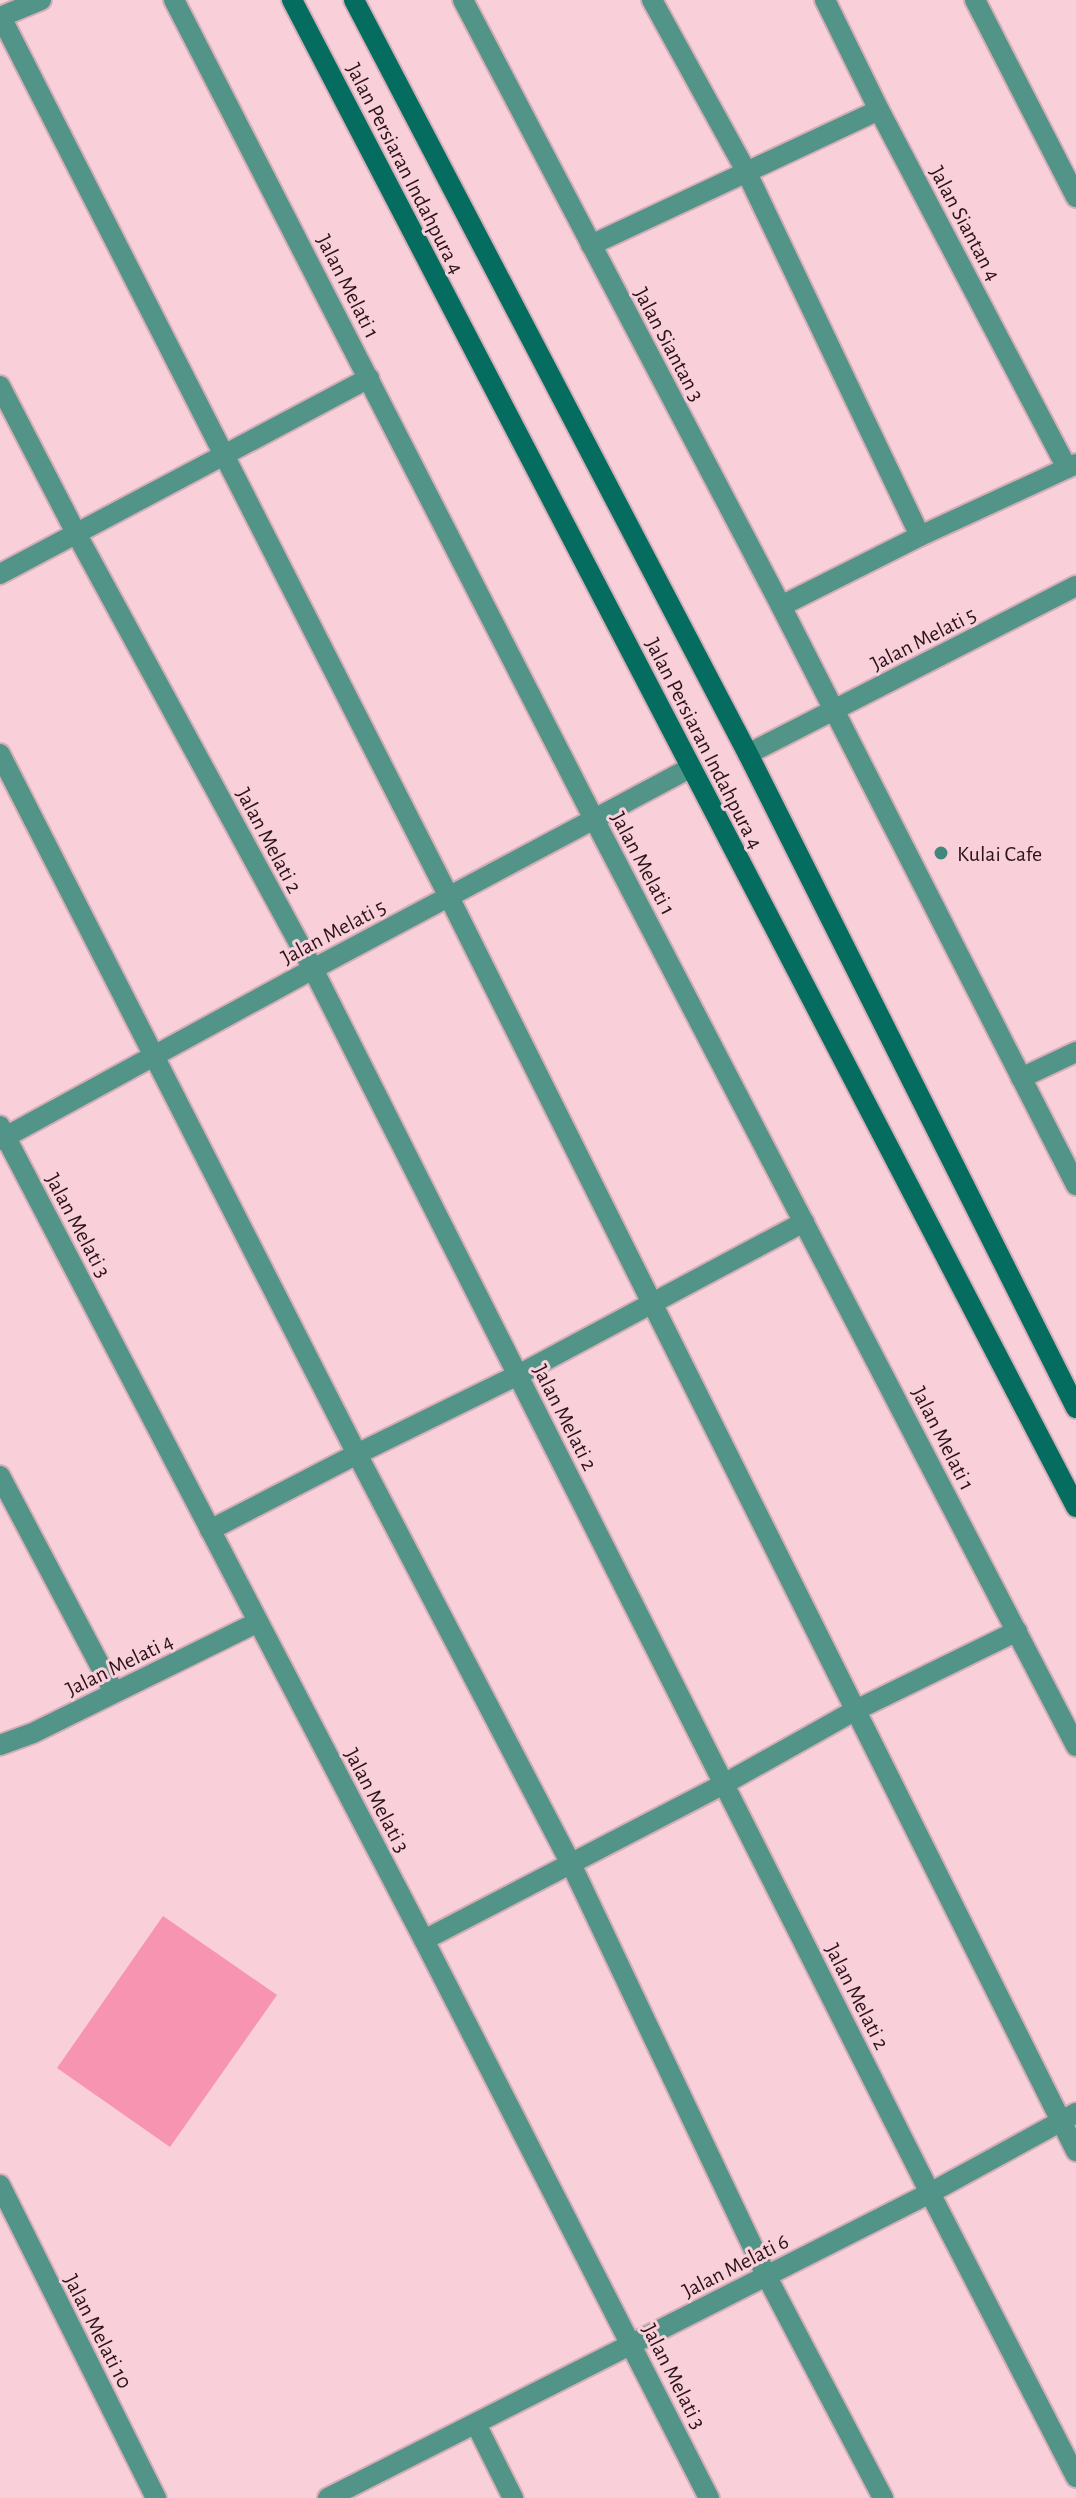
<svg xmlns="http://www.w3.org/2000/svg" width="1076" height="2498" font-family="'Alegreya Sans',sans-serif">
	<rect width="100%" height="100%" fill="#f9d0da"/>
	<path fill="#f694b1" d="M163 1916 277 1995 170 2147 57 2068Z"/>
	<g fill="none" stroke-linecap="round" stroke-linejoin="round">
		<g stroke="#d4aeb7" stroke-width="24">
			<g id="service">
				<path d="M652 0 746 171 920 536"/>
				<path d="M975 0 1076 197"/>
				<path d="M1 17 449 897 1076 2151"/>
				<path d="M591 245 879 110"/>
				<path d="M0 574 369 378"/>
				<path d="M0 754 357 1454 571 1864 767 2277 883 2498"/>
				<path d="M1021 1078 1076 1052"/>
				<path d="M0 1476 114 1692"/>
				<path d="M210 1530 357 1454 518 1375 804 1222"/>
				<path d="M424 1940 724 1784 854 1711 1017 1631"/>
				<path d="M476 2424 513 2498"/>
			</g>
		</g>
		<g stroke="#d4aeb7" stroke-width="24">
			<g id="minor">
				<path d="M174 0 594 819 1076 1746"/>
				<path d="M463 0 781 606 1076 1185"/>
				<path d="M825 0 879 110 1067 468"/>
				<path d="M0 17 41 0"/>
				<path d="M0 386 76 533 313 969 930 2193 1076 2477"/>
				<path d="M781 606 920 536 1076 464"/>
				<path d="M748 754 1076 586"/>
				<path d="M0 1126 424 1940 709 2498"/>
				<path d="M0 1140 313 969 690 768"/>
				<path d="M0 1745 33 1733 258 1622"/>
				<path d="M0 2185 156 2498"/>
				<path d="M328 2498 930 2193 1076 2113"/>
			</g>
		</g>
		<g stroke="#d4aeb7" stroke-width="24">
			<g id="secondary">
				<path d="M292 0 1076 1507"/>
				<path d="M354 0 748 754 1076 1408"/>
			</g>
		</g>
		<use href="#service" stroke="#529488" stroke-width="20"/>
		<use href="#minor" stroke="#529488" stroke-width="20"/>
		<use href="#secondary" stroke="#056c60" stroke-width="20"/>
	</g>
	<circle fill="#43877c" stroke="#f9d0da" stroke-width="3" cx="941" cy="853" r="8"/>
	<g text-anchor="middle" stroke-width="6" stroke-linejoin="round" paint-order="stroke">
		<g font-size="22" fill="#2b131a" stroke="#f9d0da">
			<text transform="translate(406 168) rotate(63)" y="8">Jalan Persiaran Indahpura 4</text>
			<text transform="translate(966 223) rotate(62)" y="8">Jalan Siantan 4</text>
			<text transform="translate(349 286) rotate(63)" y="8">Jalan Melati 1</text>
			<text transform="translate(670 344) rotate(62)" y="8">Jalan Siantan 3</text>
			<text transform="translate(923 638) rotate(-27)" y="8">Jalan Melati 5</text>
			<text transform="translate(705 743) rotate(63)" y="8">Jalan Persiaran Indahpura 4</text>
			<text transform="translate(270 840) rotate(62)" y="8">Jalan Melati 2</text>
			<text transform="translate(644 863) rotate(62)" y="8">Jalan Melati 1</text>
			<text transform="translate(333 931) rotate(-28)" y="8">Jalan Melati 5</text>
			<text transform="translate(79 1225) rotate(62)" y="8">Jalan Melati 3</text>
			<text transform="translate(566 1417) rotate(63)" y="8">Jalan Melati 2</text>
			<text transform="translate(944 1438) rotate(63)" y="8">Jalan Melati 1</text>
			<text transform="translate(119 1664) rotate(-26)" y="8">Jalan Melati 4</text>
			<text transform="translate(378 1800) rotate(62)" y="8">Jalan Melati 3</text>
			<text transform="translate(858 1996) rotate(63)" y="8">Jalan Melati 2</text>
			<text transform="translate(735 2265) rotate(-27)" y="8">Jalan Melati 6</text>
			<text transform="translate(99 2331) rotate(63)" y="8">Jalan Melati 10</text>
			<text transform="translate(675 2376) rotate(63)" y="8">Jalan Melati 3</text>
		</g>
		<g font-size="22" fill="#2b131a" stroke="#f9d0da" text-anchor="start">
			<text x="957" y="861">Kulai Cafe</text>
		</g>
	</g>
</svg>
